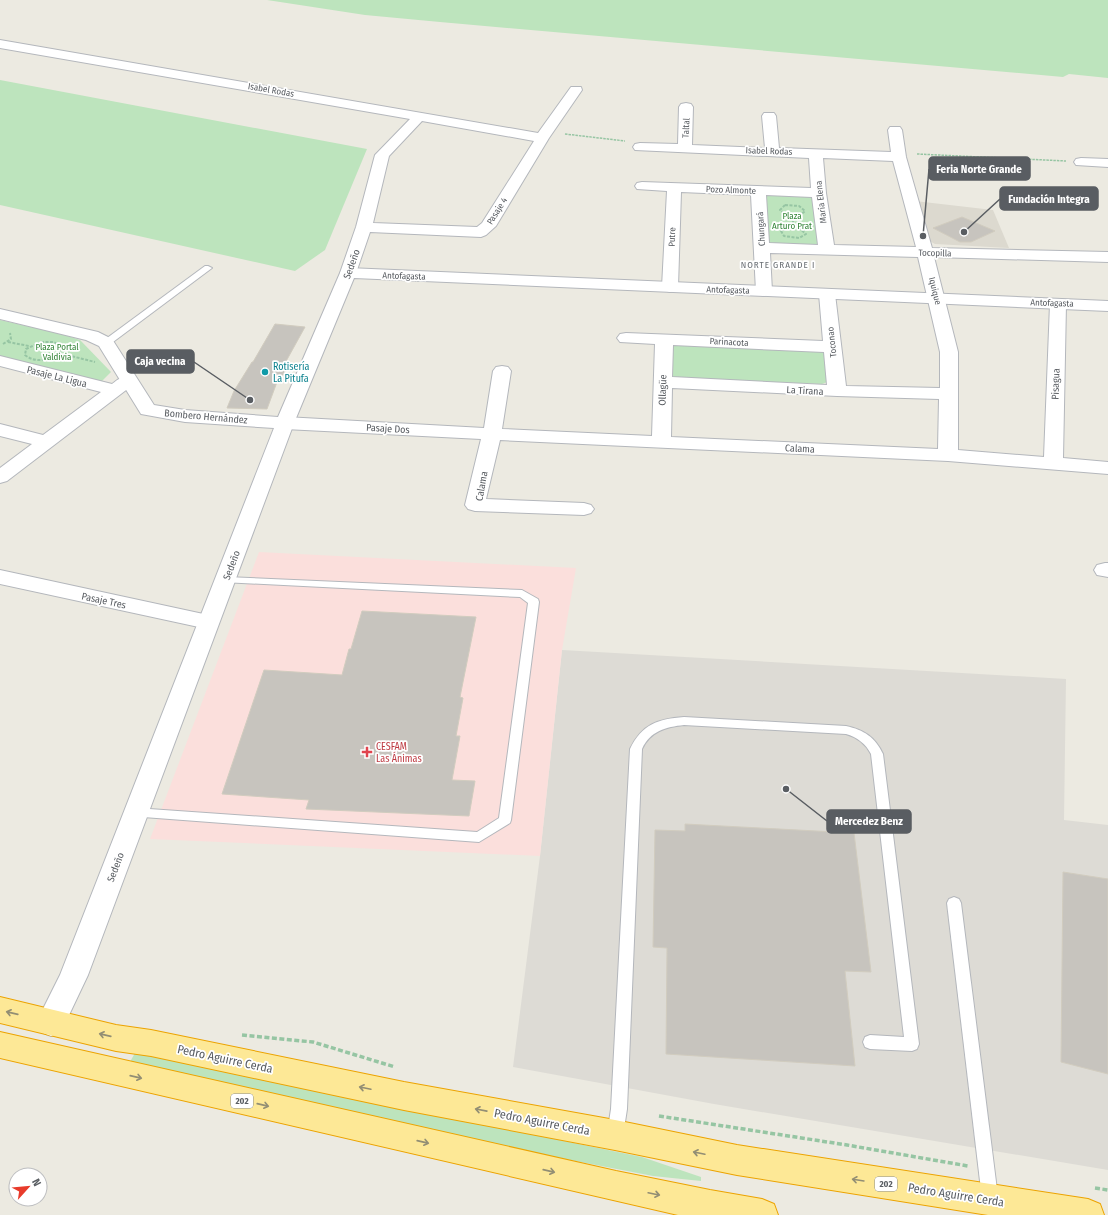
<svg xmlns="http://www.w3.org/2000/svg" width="1108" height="1215" font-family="'Fira Sans Condensed',sans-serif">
	<rect width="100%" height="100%" fill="#eceae1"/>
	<path fill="#dddbd5" d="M562 650 1066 679 1064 820 1108 825V1170L714 1104 513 1067 540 856Z"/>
	<path fill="#dcd9cf" d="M915 201 993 210 1009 248 935 244 928 240Z"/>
	<path fill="#fbdfdc" d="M259 552 576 568 562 650 540 856 150 839Z"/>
	<g fill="#bde4bd">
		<path d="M267 0H1108V78L1069 74 1063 77 440 22 365 15Z"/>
		<path d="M0 80 367 149 325 250 295 271 0 205Z"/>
		<path d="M768 194 807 195 816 199 822 246 767 244 763 197Z"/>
		<path d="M0 320 62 334 80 340 111 372 101 382 0 357Z"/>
		<path d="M680 342 818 349 825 352 830 381 822 384 673 378 670 373 671 346Z"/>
		<path d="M135 1053 642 1157 701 1177V1181L653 1176 498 1146 126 1069Z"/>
	</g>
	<g fill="#c7c4be" stroke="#d1ccbf">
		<path d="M962 217 995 231 971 242H960L933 228Z"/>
		<path d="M275 324 305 327 284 365H289L279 382H277L267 409 227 408 234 391 252 362H253Z"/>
		<path d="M362 611 476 617 460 697 463 698 456 736H460L452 780 475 781 469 816 306 809 309 800 222 794 264 670 342 675 349 649H351Z"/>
		<path d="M685 824 854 833 871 972 845 971 855 1066 666 1054 667 948 653 947 655 830 685 831Z"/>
		<path d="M1063 872 1108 879V1074L1061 1062Z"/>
	</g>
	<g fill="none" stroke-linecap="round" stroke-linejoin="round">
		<g stroke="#b4b7bc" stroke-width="2">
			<g id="service">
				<path d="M205 266H208L212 268 109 345H103L102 343 103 341Z"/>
				<path d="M226 577 522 590 538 599 539 602 511 820 510 823 479 842 130 816 129 813 130 810 135 808 477 832 499 818 528 603 520 597 222 582 221 580 222 578Z"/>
				<path d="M684 717 846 726C864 730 875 737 883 754L919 1044 917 1049 912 1051 870 1049 865 1047 863 1042 865 1037 870 1035 904 1037 871 754C866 744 857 737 846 734L684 725C666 727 650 731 642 749L627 1109 623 1135 621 1140 615 1142 609 1140 607 1135 611 1109 630 749C642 724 658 719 684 717Z"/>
				<path d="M954 897 959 899 961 903 998 1198 996 1204 990 1206 984 1204 982 1198 947 903 949 899Z"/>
			</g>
		</g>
		<g stroke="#b4b7bc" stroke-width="2">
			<g id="minor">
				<path d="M0 40 538 133 571 87H581L582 90 549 138 496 226 486 235 481 237 370 232 356 273 354 276 348 278 342 276 340 273 356 227 375 155 410 119 0 48ZM422 121 534 141 482 223 477 227 373 223 389 156Z"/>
				<path d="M686 103 691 104 693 107 692 145 765 148 762 116 764 113H774L776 116 779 148 891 152 888 130 890 127H900L902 130 906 157 932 248 1108 252V262L934 257 958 352V450L1044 457 1050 304 1052 300 1058 299 1064 300 1066 304 1063 458 1108 462V474L948 461 500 440 486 499 584 503 591 505 594 509 591 513 584 515 475 511 468 509 465 505 481 439 285 429 278 427 276 423 278 419 285 417 484 428 493 371 496 367 502 366 508 367 511 371 502 429 652 436 655 344 620 342 617 338 620 334 626 333 823 341 819 294 821 291 827 289 833 291 835 294 846 386 940 388V352L918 257 770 253 772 291 770 294 764 296 758 294 756 291 751 195 681 192 678 287 676 290 670 292 664 290 662 287 667 191 637 189 635 186 637 183 642 182 811 188 809 158 635 150 633 147 635 144 640 143 678 144 679 107 681 104ZM823 158 893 161 916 247 834 245 826 193ZM766 195 812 197 818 245 769 243ZM673 345 824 352 827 385 672 377ZM672 388 837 396 939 399 938 449 671 437Z"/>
				<path d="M1081 158 1108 159V167L1076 165 1074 162 1076 159Z"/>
				<path d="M0 356 112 384C120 378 124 374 134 376L137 380 134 384 7 481 0 483V468L32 444 0 436V424L43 435 101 392 0 366Z"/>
				<path d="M1105 563H1108V577L1097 575 1094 570 1097 565Z"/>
				<path d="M0 570 208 615 216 617 219 622 216 627 208 629 0 584Z"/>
			</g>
		</g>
		<g stroke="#b4b7bc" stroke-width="2">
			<path id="tertiary" d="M348 268 1108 301V311L354 278 294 423 88 975 61 1032 51 1036 41 1032 36 1023 60 975 274 428 185 422 141 414 99 346 86 340 0 319V309L98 332 112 339 154 405 185 410 278 417 340 273 342 270Z"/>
		</g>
		<g stroke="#eca301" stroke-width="2">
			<g id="trunk">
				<path d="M0 997 116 1025 151 1030 404 1082 615 1120 737 1145 1088 1199 1100 1204 1104 1215H988L737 1175 615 1150 404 1110 151 1056 116 1051 0 1023Z"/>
				<path d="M0 1032 616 1171 710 1190 762 1199 774 1204 778 1215H678L0 1058Z"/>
			</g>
		</g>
		<g stroke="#96c5a3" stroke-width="1.5" stroke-dasharray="2.5 1" stroke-linecap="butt">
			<path d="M565 134 625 141"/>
			<path d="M917 154 1066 161"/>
		</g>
		<g stroke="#96c5a3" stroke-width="2" stroke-dasharray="3 1.5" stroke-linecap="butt">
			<path d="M785 205 799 206 805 211C797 219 787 217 780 210Z"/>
			<path d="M793 216V227"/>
			<path d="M789 228 800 229 806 234 799 238 784 236 781 231Z"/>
			<path d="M8 342 29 346"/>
			<path d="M41 342H53L61 345V351C51 360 36 364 25 355L26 349Z"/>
			<path d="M3 344 11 339 10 333"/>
			<path d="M59 353 95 362"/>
		</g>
		<g stroke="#96c5a3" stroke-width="3.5" stroke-dasharray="5 2.5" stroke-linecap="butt">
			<path d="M242 1035 313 1042 395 1067"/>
			<path d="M659 1116 847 1145 968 1166"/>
			<path d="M1095 1188 1108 1190"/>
		</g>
		<use href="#service" fill="#fff" fill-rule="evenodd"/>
		<use href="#minor" fill="#fff" fill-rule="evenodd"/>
		<use href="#tertiary" fill="#fff" fill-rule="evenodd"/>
		<use href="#trunk" fill="#fde896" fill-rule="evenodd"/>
	</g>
	<defs><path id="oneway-shaft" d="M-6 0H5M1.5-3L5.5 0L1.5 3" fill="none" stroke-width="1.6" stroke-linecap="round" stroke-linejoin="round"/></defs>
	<g stroke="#928e74">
		<use href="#oneway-shaft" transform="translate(12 1013) rotate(-167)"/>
		<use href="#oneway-shaft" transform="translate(105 1035) rotate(-167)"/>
		<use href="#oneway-shaft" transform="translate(136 1077) rotate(13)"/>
		<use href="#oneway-shaft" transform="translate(365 1088) rotate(-168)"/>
		<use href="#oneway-shaft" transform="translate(263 1105) rotate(13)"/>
		<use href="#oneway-shaft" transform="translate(481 1110) rotate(-169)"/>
		<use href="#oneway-shaft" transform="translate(423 1142) rotate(13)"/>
		<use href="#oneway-shaft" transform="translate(699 1153) rotate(-168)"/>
		<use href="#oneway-shaft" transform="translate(549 1171) rotate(13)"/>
		<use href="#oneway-shaft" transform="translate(858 1180) rotate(-171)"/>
		<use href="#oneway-shaft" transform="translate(654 1194) rotate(12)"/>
	</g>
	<circle fill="#0f9aa8" stroke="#fff" stroke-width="1.5" cx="265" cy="372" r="4"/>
	<path fill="#e0444e" stroke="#fff" stroke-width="1.5" d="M365 746h4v4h4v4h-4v4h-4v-4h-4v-4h4z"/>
	<g text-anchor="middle" stroke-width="3.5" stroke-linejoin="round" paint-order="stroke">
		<g font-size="9" fill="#595d62" stroke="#fff">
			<text transform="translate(271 90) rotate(10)" y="3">Isabel Rodas</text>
			<text transform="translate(686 128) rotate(-87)" y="3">Taltal</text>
			<text transform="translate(769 151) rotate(2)" y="3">Isabel Rodas</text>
			<text transform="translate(731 190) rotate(2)" y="3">Pozo Almonte</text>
			<text transform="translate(821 202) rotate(-97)" y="3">María Elena</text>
			<text transform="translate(497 211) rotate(-58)" y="3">Pasaje 4</text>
			<text transform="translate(761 229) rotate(-93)" y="3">Chungará</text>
			<text transform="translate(672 237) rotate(-88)" y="3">Putre</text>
			<text transform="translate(935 253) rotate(1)" y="3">Tocopilla</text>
			<text transform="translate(404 276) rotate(2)" y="3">Antofagasta</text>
			<text transform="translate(728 290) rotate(2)" y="3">Antofagasta</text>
			<text transform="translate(935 291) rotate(76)" y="3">Iquique</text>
			<text transform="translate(1052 303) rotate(2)" y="3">Antofagasta</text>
			<text transform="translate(729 342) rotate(3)" y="3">Parinacota</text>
			<text transform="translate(832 342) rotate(-96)" y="3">Toconao</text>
		</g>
		<g font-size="9" fill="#358539" stroke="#fff">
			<text x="792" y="219">Plaza<tspan x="792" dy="10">Arturo Prat</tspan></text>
			<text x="57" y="350">Plaza Portal<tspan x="57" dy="10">Valdivia</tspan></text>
		</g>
		<g font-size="9" letter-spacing="1" fill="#6a6f74" stroke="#fff">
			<text x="778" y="268">NORTE GRANDE I</text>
		</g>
		<g fill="#fff" stroke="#8b8e91" stroke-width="1">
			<rect x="231" y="1094" width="22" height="14" rx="3"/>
			<rect x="875" y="1177" width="22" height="14" rx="3"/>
		</g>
		<g font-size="9" font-weight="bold" fill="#595d62">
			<text x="242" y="1104">202</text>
			<text x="886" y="1187">202</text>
		</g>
		<g font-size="10" fill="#595d62" stroke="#fff">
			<text transform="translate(351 264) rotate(-70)" y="4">Sedeño</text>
			<text transform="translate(57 376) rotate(14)" y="4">Pasaje La Ligua</text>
			<text transform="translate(1055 384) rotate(-88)" y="4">Pisagua</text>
			<text transform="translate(662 390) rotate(-88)" y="4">Ollagüe</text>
			<text transform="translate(805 390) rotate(3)" y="4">La Tirana</text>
			<text transform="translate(206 416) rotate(5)" y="4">Bombero Hernández</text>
			<text transform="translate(388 428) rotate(3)" y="4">Pasaje Dos</text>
			<text transform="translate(800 448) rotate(3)" y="4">Calama</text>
			<text transform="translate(481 486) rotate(-80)" y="4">Calama</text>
			<text transform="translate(231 565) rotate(-69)" y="4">Sedeño</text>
			<text transform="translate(104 600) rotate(12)" y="4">Pasaje Tres</text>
			<text transform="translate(115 867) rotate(-69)" y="4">Sedeño</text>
		</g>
		<g font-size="10" fill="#0d838f" stroke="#fff" text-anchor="start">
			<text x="273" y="370">Rotisería<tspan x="273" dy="12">La Pitufa</tspan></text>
		</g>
		<g font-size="10" fill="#be3a42" stroke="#fff" text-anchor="start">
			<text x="376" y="750">CESFAM<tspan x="376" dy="12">Las Ánimas</tspan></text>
		</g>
		<g font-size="12" fill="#595d62" stroke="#fff">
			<text transform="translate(225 1059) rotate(12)" y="4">Pedro Aguirre Cerda</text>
			<text transform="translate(542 1122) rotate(11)" y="4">Pedro Aguirre Cerda</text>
			<text transform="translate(956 1195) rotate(9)" y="4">Pedro Aguirre Cerda</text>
		</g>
	</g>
	<path fill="none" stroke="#595d62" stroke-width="1.5" d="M923 236L929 169M964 232L1000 199M250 400L194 362M786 789L827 821"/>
	<g fill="#595d62" stroke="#fff" stroke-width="1.5">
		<circle cx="923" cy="236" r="4"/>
		<circle cx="964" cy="232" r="4"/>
		<circle cx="250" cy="400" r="4"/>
		<circle cx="786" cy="789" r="4"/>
	</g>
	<g fill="#595d62" stroke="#595d62" stroke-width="1.5">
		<rect x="929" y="157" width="101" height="23" rx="4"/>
		<rect x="1000" y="187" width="98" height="23" rx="4"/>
		<rect x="127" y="350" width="67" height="23" rx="4"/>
		<rect x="827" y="810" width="84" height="23" rx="4"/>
	</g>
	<g font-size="11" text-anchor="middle" font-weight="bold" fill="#fff">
		<text x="979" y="173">Feria Norte Grande</text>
		<text x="1049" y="203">Fundación Integra</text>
		<text x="160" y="365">Caja vecina</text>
		<text x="869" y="825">Mercedez Benz</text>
	</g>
	<g transform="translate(28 1187) rotate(63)"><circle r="19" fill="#ffffff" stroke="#bdbec0"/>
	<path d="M0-3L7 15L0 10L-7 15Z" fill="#e83b2b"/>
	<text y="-6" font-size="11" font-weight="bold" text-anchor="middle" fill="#595d62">N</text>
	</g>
</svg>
